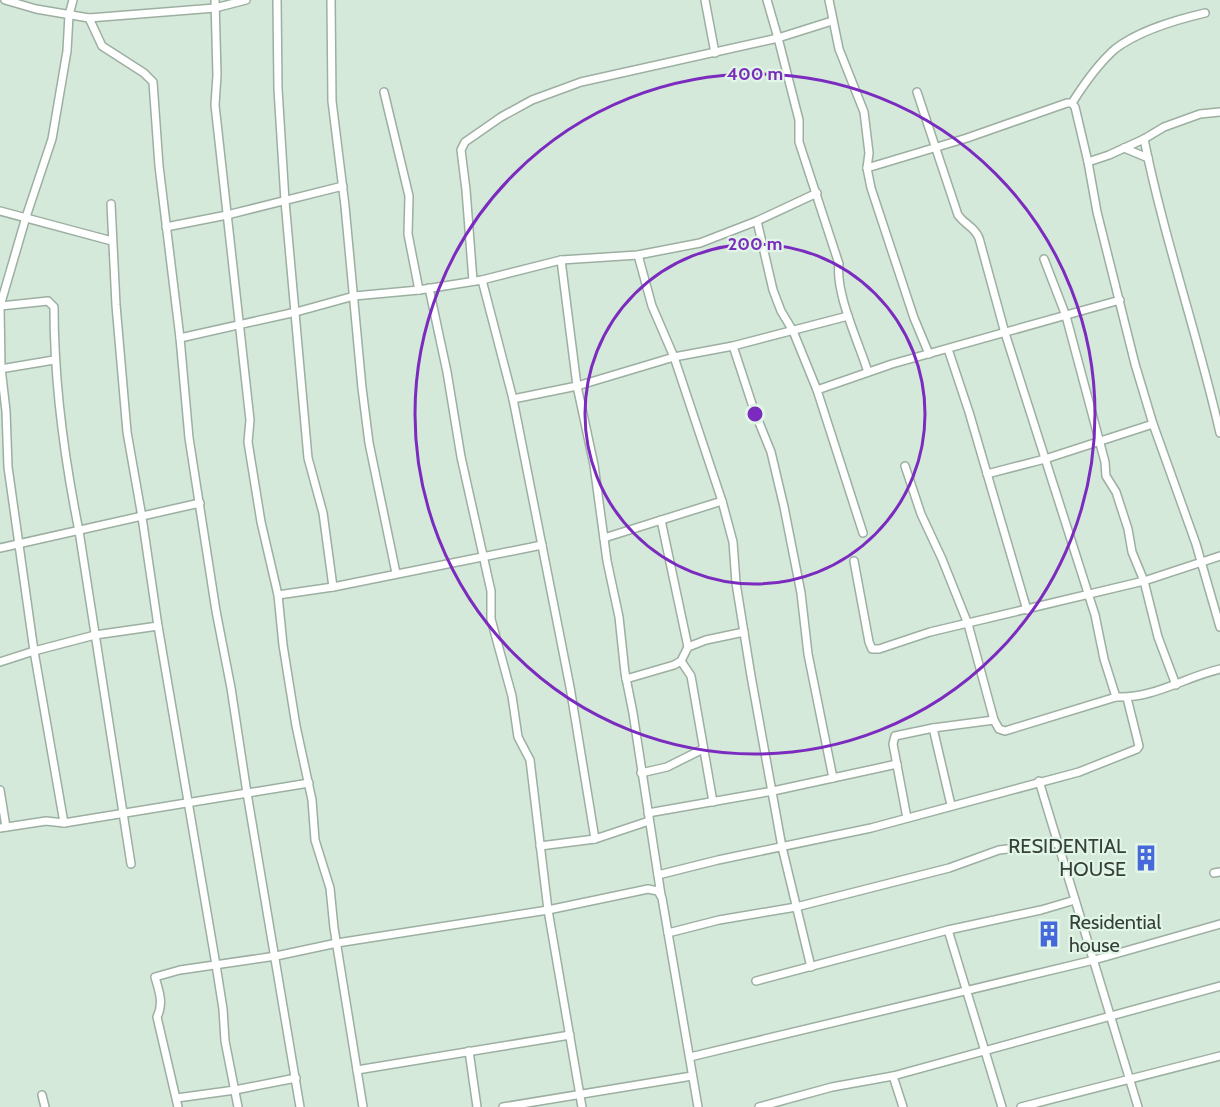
<svg xmlns="http://www.w3.org/2000/svg" width="1220" height="1107" font-family="Cabin,sans-serif">
	<rect width="100%" height="100%" fill="#d5e9da"/>
	<g fill="none" stroke-linecap="round" stroke-linejoin="round">
		<g stroke="#9cafa1" stroke-width="10">
			<g id="street">
				<path d="M5 0 36 9 89 18 215 8 246 0"/>
				<path d="M215 0 217 75 215 105 250 420 248 442 261 522 278 595 283 645 296 726 312 800 315 840 330 888 334 928 363 1107"/>
				<path d="M277 0 278 89 285 201 308 458 323 513 333 587"/>
				<path d="M331 0 332 101 345 206 362 388 369 443 396 573"/>
				<path d="M705 0 715 53"/>
				<path d="M767 0 778 38 832 21"/>
				<path d="M829 0 839 49 864 112 869 153 867 168 871 188 914 318 929 354"/>
				<path d="M89 18 102 46 144 73 153 82 159 166 180 338 189 438 216 611 231 688 247 793 300 1107"/>
				<path d="M384 92 409 196 408 234 419 290"/>
				<path d="M917 92 958 215C966 226 974 226 979 238L1005 333 1095 615 1104 659 1116 697"/>
				<path d="M1072 103C1084 84 1098 64 1115 49 1140 30 1175 20 1205 13"/>
				<path d="M1144 139C1164 239 1198 335 1220 433"/>
				<path d="M1124 148 1148 158"/>
				<path d="M1088 162 1109 155 1144 139 1164 127 1200 114 1220 112"/>
				<path d="M867 168 967 138 1067 103H1072L1075 107 1088 162 1097 212 1135 364 1153 424 1196 544 1220 627"/>
				<path d="M111 204 116 305 127 432 142 517 158 626 216 965 223 1009 225 1041 238 1107"/>
				<path d="M0 211 112 241"/>
				<path d="M757 221 773 290 781 311 793 331 817 390 863 533"/>
				<path d="M166 227 227 215 343 186"/>
				<path d="M638 255 652 306 674 357 722 501 733 542 736 583 751 676 782 847 811 967"/>
				<path d="M1044 259 1066 316 1105 462 1106 476 1116 492 1128 529 1132 552 1144 581 1158 637 1176 685"/>
				<path d="M561 260 577 386 594 465 607 561 619 617 625 673 633 713 661 895"/>
				<path d="M482 280 513 399 570 687 595 839"/>
				<path d="M473 281 466 190 461 150 465 142 501 117 532 100 581 82 778 38 799 120V142L839 264C835 293 859 343 868 372"/>
				<path d="M429 288 447 372 461 457 491 591V619L512 696 518 737 530 760 548 910 582 1107"/>
				<path d="M0 306 48 301 54 307C54 383 64 457 79 531L131 864"/>
				<path d="M180 338 296 312 354 296 419 290 482 280 561 260 638 255 700 243 757 221 817 193"/>
				<path d="M733 346 754 410 771 452 784 507 801 593 808 654 833 778"/>
				<path d="M948 349 969 412 1027 610"/>
				<path d="M0 369 54 360"/>
				<path d="M817 390 892 364 1120 300"/>
				<path d="M513 399 577 386 674 357 733 346 848 316"/>
				<path d="M905 466 921 514 942 559 968 624 994 720 999 729 1005 731 1116 697C1153 699 1185 677 1220 669"/>
				<path d="M987 474 1045 459 1153 424"/>
				<path d="M661 520 688 647"/>
				<path d="M604 538 722 501"/>
				<path d="M0 548 200 503"/>
				<path d="M854 561 869 642 872 649H879L930 632 1144 581 1220 556"/>
				<path d="M278 595 333 587 542 545"/>
				<path d="M681 661 691 676 713 802"/>
				<path d="M0 662 34 651 95 635 158 626"/>
				<path d="M626 679 674 665 681 661 688 647 706 640 744 632"/>
				<path d="M933 728 951 805"/>
				<path d="M641 773 667 767 703 749"/>
				<path d="M1039 781 1138 1107"/>
				<path d="M0 790 6 827"/>
				<path d="M648 813 773 791 897 764"/>
				<path d="M907 818 893 744 895 736 933 728 994 720"/>
				<path d="M64 823 34 651 8 467 6 411 1 368 0 306 26 217 52 139 67 51 69 15 73 0"/>
				<path d="M0 828 46 821 64 823 309 783"/>
				<path d="M540 846 595 839 649 821"/>
				<path d="M1214 873 1220 872"/>
				<path d="M658 875 718 860 871 828 1079 772 1137 749 1139 746 1127 698"/>
				<path d="M948 930 1002 1107"/>
				<path d="M668 933 719 920 796 907 949 868 999 850 1057 843"/>
				<path d="M756 981 948 930 1041 910 1075 900"/>
				<path d="M469 1051 477 1107"/>
				<path d="M690 1057 1094 960 1220 924"/>
				<path d="M357 1070 570 1035"/>
				<path d="M893 1076 903 1107"/>
				<path d="M42 1095 45 1107"/>
				<path d="M177 1098 235 1090 296 1078"/>
				<path d="M178 1107 157 1017C164 1003 159 991 155 977L180 970 276 956 337 943 548 910 648 889 658 891 662 898 698 1107"/>
				<path d="M503 1107 692 1076"/>
				<path d="M759 1107 832 1087 893 1076 1220 986"/>
				<path d="M1021 1107 1220 1056"/>
			</g>
		</g>
		<use href="#street" stroke="#fff" stroke-width="7"/>
	</g>
	<g fill="none" stroke="#7b2cbf" stroke-width="3">
		<circle cx="755" cy="414" r="170"/>
		<circle cx="755" cy="414" r="340"/>
	</g>
	<defs>
		<g id="building-bare" transform="scale(2.07)"><path d="M-4-6H4V6H1V3H-1V6H-4ZM-2.5-4.3h1.7v1.8h-1.7ZM.8-4.3h1.7v1.8H.8ZM-2.5-1h1.7V.8h-1.7ZM.8-1h1.7V.8H.8Z" fill="#4568db" stroke="#e2f6e7" stroke-width="2.5" paint-order="stroke"/></g>
	</defs>
	<g fill-rule="evenodd">
		<use href="#building-bare" x="1146" y="858"/>
		<use href="#building-bare" x="1049" y="934"/>
	</g>
	<g text-anchor="middle" stroke-width="4.5" stroke-linejoin="round" paint-order="stroke">
		<g font-size="20" fill="#373f39" stroke="#e2f6e7" text-anchor="end">
			<text x="1126" y="853">RESIDENTIAL<tspan x="1126" dy="23">HOUSE</tspan></text>
			<text x="1069" y="929" text-anchor="start">Residential<tspan x="1069" dy="23">house</tspan></text>
		</g>
	</g>
	<circle cx="755" cy="414" r="9" fill="#7b2cbf" stroke="#e2f6e7" stroke-width="3"/>
	<g font-size="18" text-anchor="middle" font-weight="bold" fill="#7b2cbf" stroke="#e2f6e7" stroke-width="4.5" stroke-linejoin="round" paint-order="stroke">
		<text x="755" y="80">400 m</text>
		<text x="755" y="250">200 m</text>
	</g>
</svg>
